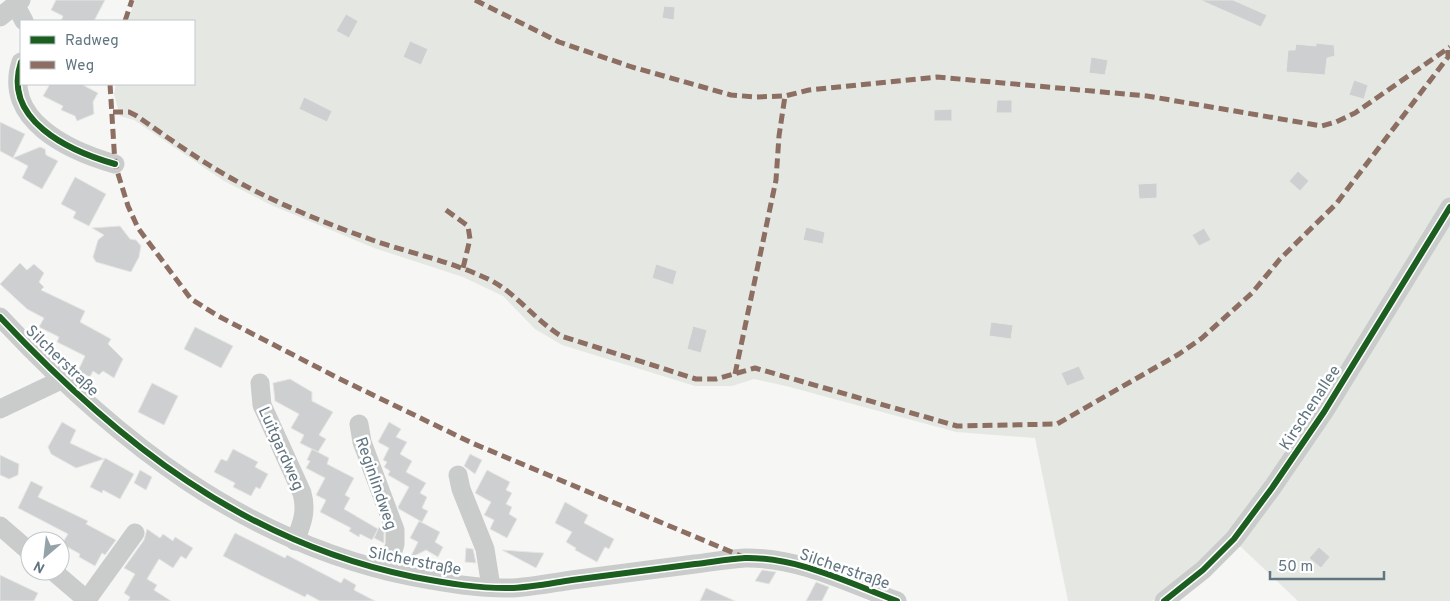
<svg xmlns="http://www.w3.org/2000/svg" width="1450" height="601" font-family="Overpass,sans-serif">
	<rect width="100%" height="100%" fill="#f6f6f5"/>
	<path fill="#e5e8e2" d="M135 0H1450V601H1298L1241 547 1226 536 1176 584 1152 601H1068L1035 438 956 432 786 386 754 379 732 386H695L562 345 535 329 503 296 463 277 374 248 271 205 224 181 134 120 120 116 114 94 116 84H194V21H128Z"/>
	<g fill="#cdcfd0" stroke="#e6e6e4">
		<path d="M56 0H105L94 21H61L63 16 51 10Z"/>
		<path d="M1200 0H1233L1267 15 1261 27Z"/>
		<path d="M664 6 675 7 674 20 662 18Z"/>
		<path d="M346 14 358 21 349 38 336 31Z"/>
		<path d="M410 41 428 49 421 65 403 57Z"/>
		<path d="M1316 43 1334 45 1335 56 1327 58 1325 75 1286 72 1288 50H1295L1296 44 1316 46Z"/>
		<path d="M1091 57 1108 60 1105 75 1089 73Z"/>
		<path d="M1354 80 1368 85 1364 99 1349 95Z"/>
		<path d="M50 84H81L98 93 93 102 94 114 77 121 75 116 61 110 63 106 43 96Z"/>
		<path d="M304 97 332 111 327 122 299 109Z"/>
		<path d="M997 100H1012V113H996Z"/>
		<path d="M952 109V121H934V110Z"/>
		<path d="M0 122 25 134 13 158 40 147 45 149 46 155 58 161 42 189 22 178 28 166 0 151Z"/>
		<path d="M1298 171 1309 181 1300 191 1289 181Z"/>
		<path d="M75 177 106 194 89 226 73 218 76 212 61 204Z"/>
		<path d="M1157 183V198L1139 199 1138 184Z"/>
		<path d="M120 226 130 239 136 240 141 246 139 257 131 272 96 262 93 257 98 240 104 235 92 228Z"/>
		<path d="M806 227 825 232 823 244 803 240Z"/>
		<path d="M1204 228 1211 240 1199 246 1192 235Z"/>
		<path d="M20 263 27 270 34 264 44 273 39 282 44 287 41 290 85 311 80 322 111 339 108 344 123 359 114 378 103 371 99 375 93 371 90 377 78 371 85 356 57 342 59 337 39 327 44 318 27 309 0 284Z"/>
		<path d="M656 264 677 271 673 285 652 278Z"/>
		<path d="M991 322 1013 325 1011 339 989 336Z"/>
		<path d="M693 326 707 330 701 353 687 349Z"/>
		<path d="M195 327 233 346 221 368 184 349Z"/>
		<path d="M1079 366 1085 379 1067 386 1061 373Z"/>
		<path d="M290 379 312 392V401L333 412 319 435 326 439 318 452 300 443 304 435 291 428 299 414 275 401 273 383Z"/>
		<path d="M152 383 178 396 164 425 138 412Z"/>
		<path d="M62 422 76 430 70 443 104 459 76 468 51 454 48 447Z"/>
		<path d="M389 422 401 429 396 437 407 442 400 454 412 461 406 472 426 483 420 493 427 497 422 508 428 511 422 522 399 509 398 507 409 487 388 475 390 471 384 467 387 462 383 460 389 448 378 442Z"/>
		<path d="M233 449 258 462 255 467 268 474 260 489 256 487 251 496 233 487 235 483 214 472 221 459 227 461Z"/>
		<path d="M312 449 329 458 327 464 354 478 345 495 350 498 344 509 378 529 372 540 360 534 359 537 349 531 351 528 320 512 326 500 316 495 325 478 306 468 310 461 307 460Z"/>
		<path d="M470 454 482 460 475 474 464 466Z"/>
		<path d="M0 455 19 464 18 475 9 479 0 475Z"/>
		<path d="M105 458 134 474 120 499 103 490 102 493 90 487Z"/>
		<path d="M140 470 152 477 146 490 134 483Z"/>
		<path d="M487 470 510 482 506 490 512 493 506 504 512 507 509 514 517 519 507 538 490 529 494 520 484 515 491 502 475 493Z"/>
		<path d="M31 481 43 487 38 497 88 521 86 524 116 540 105 555 102 553 95 566 79 557 80 554 62 544 68 534 18 508Z"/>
		<path d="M565 502 588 515 584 523 614 539 609 549 605 547 597 562 575 550 576 548 566 542 572 532 555 523Z"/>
		<path d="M419 521 440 532 435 542 443 547 438 557 426 550 410 558 418 542 410 538Z"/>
		<path d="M379 527 384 532V543L374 538Z"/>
		<path d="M147 529 160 538 163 534 173 541 175 537 193 548 186 559 181 556 173 568 159 559 147 579 157 585 154 590 171 601H128L130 597 124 593 135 574 124 568 144 540Z"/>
		<path d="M235 533 285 558 287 555 341 583 344 578 356 585 354 590 375 601H320L307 594 305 597 260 575 223 556Z"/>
		<path d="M1319 547 1330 557 1321 568 1309 558Z"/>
		<path d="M466 548 473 549 476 563 465 562Z"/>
		<path d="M502 550 544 553 536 568Z"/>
		<path d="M762 570 776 572 769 584 755 581Z"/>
		<path d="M0 575 38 593 34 601H0Z"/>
		<path d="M816 582 829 587 822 601H806Z"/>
		<path d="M706 588 735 601H700Z"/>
	</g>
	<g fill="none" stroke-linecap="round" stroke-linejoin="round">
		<g stroke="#cacccc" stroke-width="19">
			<path d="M16 6 24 21"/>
			<path d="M0 17 21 0"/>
			<path d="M21 62C2 120 69 151 115 164"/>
			<path d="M0 317C116 441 244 543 414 577 446 583 480 589 513 588 532 587 552 583 572 580 613 575 654 569 695 564 712 562 729 559 745 558 798 557 849 583 897 601"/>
			<path d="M260 383 262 405 302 493C307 511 302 524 295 541"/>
			<path d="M0 409 61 380"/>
			<path d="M359 424 362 442 395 530V544L387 571"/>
			<path d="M458 475 461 489 485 549 491 587"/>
			<path d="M0 526 30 552"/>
			<path d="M53 571 88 601"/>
			<path d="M86 601 135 533"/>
			<path d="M1164 601 1203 570 1234 539 1272 488 1324 412 1450 207"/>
		</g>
		<g stroke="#8d6e63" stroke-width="5" stroke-dasharray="10 5" stroke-linecap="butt">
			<path d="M475 0 559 42 632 67 731 95 756 97 785 96 809 90 937 77 1147 96 1322 126 1336 122 1355 113 1450 47"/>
			<path d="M125 21 132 0"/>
			<path d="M110 84 115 164 128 206 138 228 191 299 218 316 340 379 472 443 741 556"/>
			<path d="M113 112H129L137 116C161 133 185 150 209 165 260 197 319 221 375 241 414 254 453 262 490 280 516 293 535 320 561 336L696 379H716L755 368 957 426 1057 424 1179 354 1202 338 1252 293 1280 259 1336 204 1448 57V50"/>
			<path d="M446 210 468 226 470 239 463 268"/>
			<path d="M735 374 776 180 779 136 785 96"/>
		</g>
		<g stroke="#fff" stroke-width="9">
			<g id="cycleway">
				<path d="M21 62C2 120 69 151 115 164"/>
				<path d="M0 317C116 441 244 543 414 577 446 583 480 589 513 588 532 587 552 583 572 580 613 575 654 569 695 564 712 562 729 559 745 558 798 557 849 583 897 601"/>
				<path d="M1164 601 1203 570 1234 539 1272 488 1324 412 1450 207"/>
			</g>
		</g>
		<use href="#cycleway" stroke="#1b5e20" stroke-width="6"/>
	</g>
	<g text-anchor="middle" stroke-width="5" stroke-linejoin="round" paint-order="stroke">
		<g font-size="16" fill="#617580" stroke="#fff">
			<text transform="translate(63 360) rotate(44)" y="6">Silcherstraße</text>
			<text transform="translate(1309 407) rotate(-57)" y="6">Kirschenallee</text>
			<text transform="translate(282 448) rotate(66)" y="6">Luitgardweg</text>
			<text transform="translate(377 483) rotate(71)" y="6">Reginlindweg</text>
			<text transform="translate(415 560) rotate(11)" y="6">Silcherstraße</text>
			<text transform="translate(845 568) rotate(19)" y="6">Silcherstraße</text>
		</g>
	</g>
	<rect x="20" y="20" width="175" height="65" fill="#ffffff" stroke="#c0c8cc"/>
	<rect x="30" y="36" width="25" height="8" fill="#1b5e20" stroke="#c0c8cc"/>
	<text x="65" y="45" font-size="15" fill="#617580">Radweg</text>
	<rect x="30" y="61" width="25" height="8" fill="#8d6e63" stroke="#c0c8cc"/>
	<text x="65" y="70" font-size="15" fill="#617580">Weg</text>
	<g transform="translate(45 556) rotate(208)"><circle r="24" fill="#ffffff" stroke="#c0c8cc"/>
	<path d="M0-4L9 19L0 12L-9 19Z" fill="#95a2a9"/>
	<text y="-8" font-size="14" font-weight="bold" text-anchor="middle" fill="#617580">N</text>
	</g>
	<path d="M1270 571v8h114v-8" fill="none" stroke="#617580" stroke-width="2.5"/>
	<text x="1278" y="571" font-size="15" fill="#617580" stroke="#ffffff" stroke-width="4" paint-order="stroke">50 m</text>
</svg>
